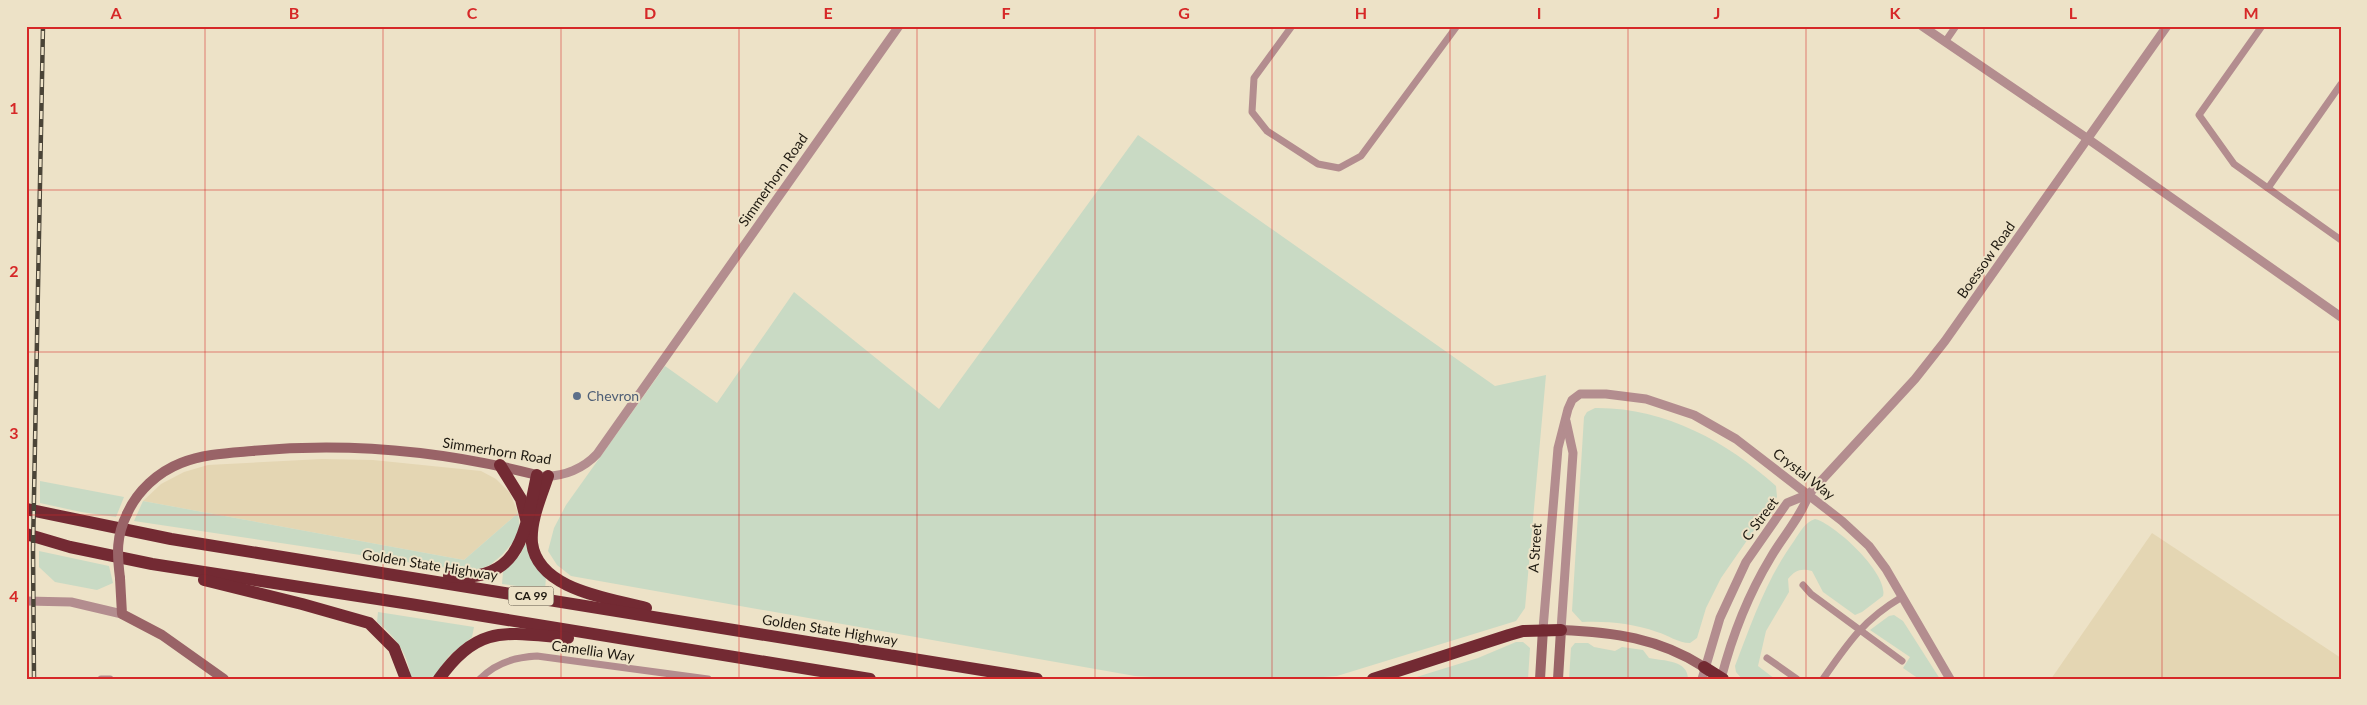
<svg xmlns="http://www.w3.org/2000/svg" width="2367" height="705" font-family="Lato,sans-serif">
	<rect width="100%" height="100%" fill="#ede2c7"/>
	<g fill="#e4d6b3">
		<path d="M322 459 373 460 481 471 496 479 510 493 518 513 464 560 143 501 161 484 184 472 208 465Z"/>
		<path d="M2152 533 2341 658V679H2051Z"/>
	</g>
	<g fill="#c9dac4">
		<path d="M1138 135 1495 386 1546 375 1525 608 1516 621 1337 676C1270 682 1202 680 1135 676L571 576 557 565 548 551 554 528 566 505 665 366 717 403 794 292 939 409Z"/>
		<path d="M1595 408C1664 407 1726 441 1776 486L1777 497 1721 578 1706 608 1697 638 1690 643C1678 643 1668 635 1657 632 1632 623 1607 621 1582 622L1572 611 1584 417 1587 412Z"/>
		<path d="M40 481 124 497 116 517 81 512 40 503Z"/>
		<path d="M143 501 464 560 518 513 520 528 514 541 502 555 490 565 477 570H460L134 521Z"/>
		<path d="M1815 519C1835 524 1889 574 1883 596L1862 612 1855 615 1823 592 1812 571C1801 568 1795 570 1788 579L1789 592 1766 631 1758 666 1775 679H1742L1736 672 1735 666C1752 622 1766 580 1794 541 1800 532 1805 522 1815 519Z"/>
		<path d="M525 544H528L546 577 545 590 502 584 503 572 520 555Z"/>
		<path d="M39 551 109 566 113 583 97 590 55 582 39 567Z"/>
		<path d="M378 612 474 627 472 637 449 656 433 679H411C408 654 397 638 377 622Z"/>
		<path d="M1894 615 1903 621 1940 679H1919L1903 668 1910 657 1870 630 1889 616Z"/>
		<path d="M1516 642H1523L1530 648 1528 679H1410L1478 658Z"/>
		<path d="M1575 643H1588L1594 647 1615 651 1622 647 1643 650 1649 658C1664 661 1688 660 1688 679H1569L1571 648Z"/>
	</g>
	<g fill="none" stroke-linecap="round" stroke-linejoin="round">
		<g stroke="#b38d8f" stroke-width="7">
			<path d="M1292 26 1254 78 1252 112 1267 131 1318 164 1339 168 1361 156 1457 26"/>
			<path d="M2262 26 2199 115 2234 164 2341 240"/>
			<path d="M1945 42 1956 26"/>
			<path d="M2268 188 2341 84"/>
			<path d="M1803 585 1811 594 1902 661"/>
			<path d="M1767 658 1797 679"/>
			<path d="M101 679H110"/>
			<path d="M480 679C495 663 516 657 537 656L708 679"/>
			<path d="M1823 679C1848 643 1863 620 1902 597"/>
		</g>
		<g stroke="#b38d8f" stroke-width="9">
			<path d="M1922 26 2088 139 2341 317"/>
			<path d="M544 476C564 477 584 468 597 454L899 26"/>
			<path d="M26 601 71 602 122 614"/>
			<path d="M1543 629 1558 448 1568 409 1572 400 1580 394H1606L1646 399 1694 415 1736 439 1842 521 1869 546 1886 569 1950 679"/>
			<path d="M1561 630 1573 453 1566 421"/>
			<path d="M1702 679 1720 618 1746 562 1787 503 1809 494"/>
			<path d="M1721 679C1732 636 1748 595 1771 557 1784 535 1800 518 1809 494L1915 379 1945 341 2167 26"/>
		</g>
		<g stroke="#996367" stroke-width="10">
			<path d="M127 514C137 491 158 472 181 463 203 454 228 453 252 451 347 442 444 451 537 475"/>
			<path d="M120 578 122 614 162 635 224 679"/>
			<path d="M1540 679 1543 629"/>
			<path d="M1558 679 1561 630C1613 632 1659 638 1704 667"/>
		</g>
		<g stroke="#732a33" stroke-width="12">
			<path d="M500 465 521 499 526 519"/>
			<path d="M548 476C541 497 530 521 532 543 538 590 609 598 646 608"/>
			<path d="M26 509 171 539 1037 679"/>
			<path d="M26 534 70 547 152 564 410 604 870 679"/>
			<path d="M449 576C522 584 525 530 537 475"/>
			<path d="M204 580 302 604 369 623 394 648 406 679"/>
			<path d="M1704 667 1723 679"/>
			<path d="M439 679C478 623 507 633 568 638"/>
			<path d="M1373 679 1509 635 1523 631 1561 630"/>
		</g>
		<g stroke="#4a4437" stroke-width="4.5">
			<path id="rail" d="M34 679 33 549 43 26"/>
		</g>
		<use href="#rail" stroke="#ede2c7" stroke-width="2.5" stroke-dasharray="8" stroke-linecap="butt"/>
		<path stroke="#996367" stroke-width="10" d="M120 578C117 554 116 536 127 514"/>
	</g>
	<path fill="none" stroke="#d62828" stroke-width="1" stroke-opacity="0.55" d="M205 26V679M383 26V679M561 26V679M739 26V679M917 26V679M1095 26V679M1272 26V679M1450 26V679M1628 26V679M1806 26V679M1984 26V679M2162 26V679M26 190H2341M26 352H2341M26 515H2341"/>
	<circle fill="#5c6f8a" stroke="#ede2c7" stroke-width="2" cx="577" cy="396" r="5"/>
	<g text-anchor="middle" stroke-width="4" stroke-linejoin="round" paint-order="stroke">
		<rect fill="#ede2c7" stroke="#5c5547" stroke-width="1" x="508.5" y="586.5" width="45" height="19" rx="4"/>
		<g font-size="12" font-weight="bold" fill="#1e1910">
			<text x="531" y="600">CA 99</text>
		</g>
		<g font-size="14" fill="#1e1910" stroke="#ede2c7">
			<text transform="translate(773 180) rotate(-55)" y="5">Simmerhorn Road</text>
			<text transform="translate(1986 260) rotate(-55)" y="5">Boessow Road</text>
			<text transform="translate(497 451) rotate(9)" y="5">Simmerhorn Road</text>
			<text transform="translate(1804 474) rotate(38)" y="5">Crystal Way</text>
			<text transform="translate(1760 519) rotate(-53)" y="5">C Street</text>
			<text transform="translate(1535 548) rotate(-86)" y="5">A Street</text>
			<text transform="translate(430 565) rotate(9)" y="5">Golden State Highway</text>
			<text transform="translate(830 630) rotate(9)" y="5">Golden State Highway</text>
			<text transform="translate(593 651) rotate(8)" y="5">Camellia Way</text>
		</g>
		<g font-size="14" fill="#4e5e75" stroke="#ede2c7" text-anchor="start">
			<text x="587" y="401">Chevron</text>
		</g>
	</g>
	<rect width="2367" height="705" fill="none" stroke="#ede2c7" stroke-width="55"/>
	<rect x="28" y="28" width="2312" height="650" fill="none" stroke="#d62828" stroke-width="2"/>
	<g font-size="16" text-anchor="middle" font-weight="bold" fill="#d62828">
		<text x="116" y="19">A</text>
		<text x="294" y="19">B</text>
		<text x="472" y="19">C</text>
		<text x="650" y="19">D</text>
		<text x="828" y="19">E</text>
		<text x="1006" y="19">F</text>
		<text x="1184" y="19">G</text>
		<text x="1361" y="19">H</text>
		<text x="1539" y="19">I</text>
		<text x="1717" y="19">J</text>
		<text x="1895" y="19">K</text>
		<text x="2073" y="19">L</text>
		<text x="2251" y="19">M</text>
		<text x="14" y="114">1</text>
		<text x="14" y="277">2</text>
		<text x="14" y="439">3</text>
		<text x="14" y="602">4</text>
	</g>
</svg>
